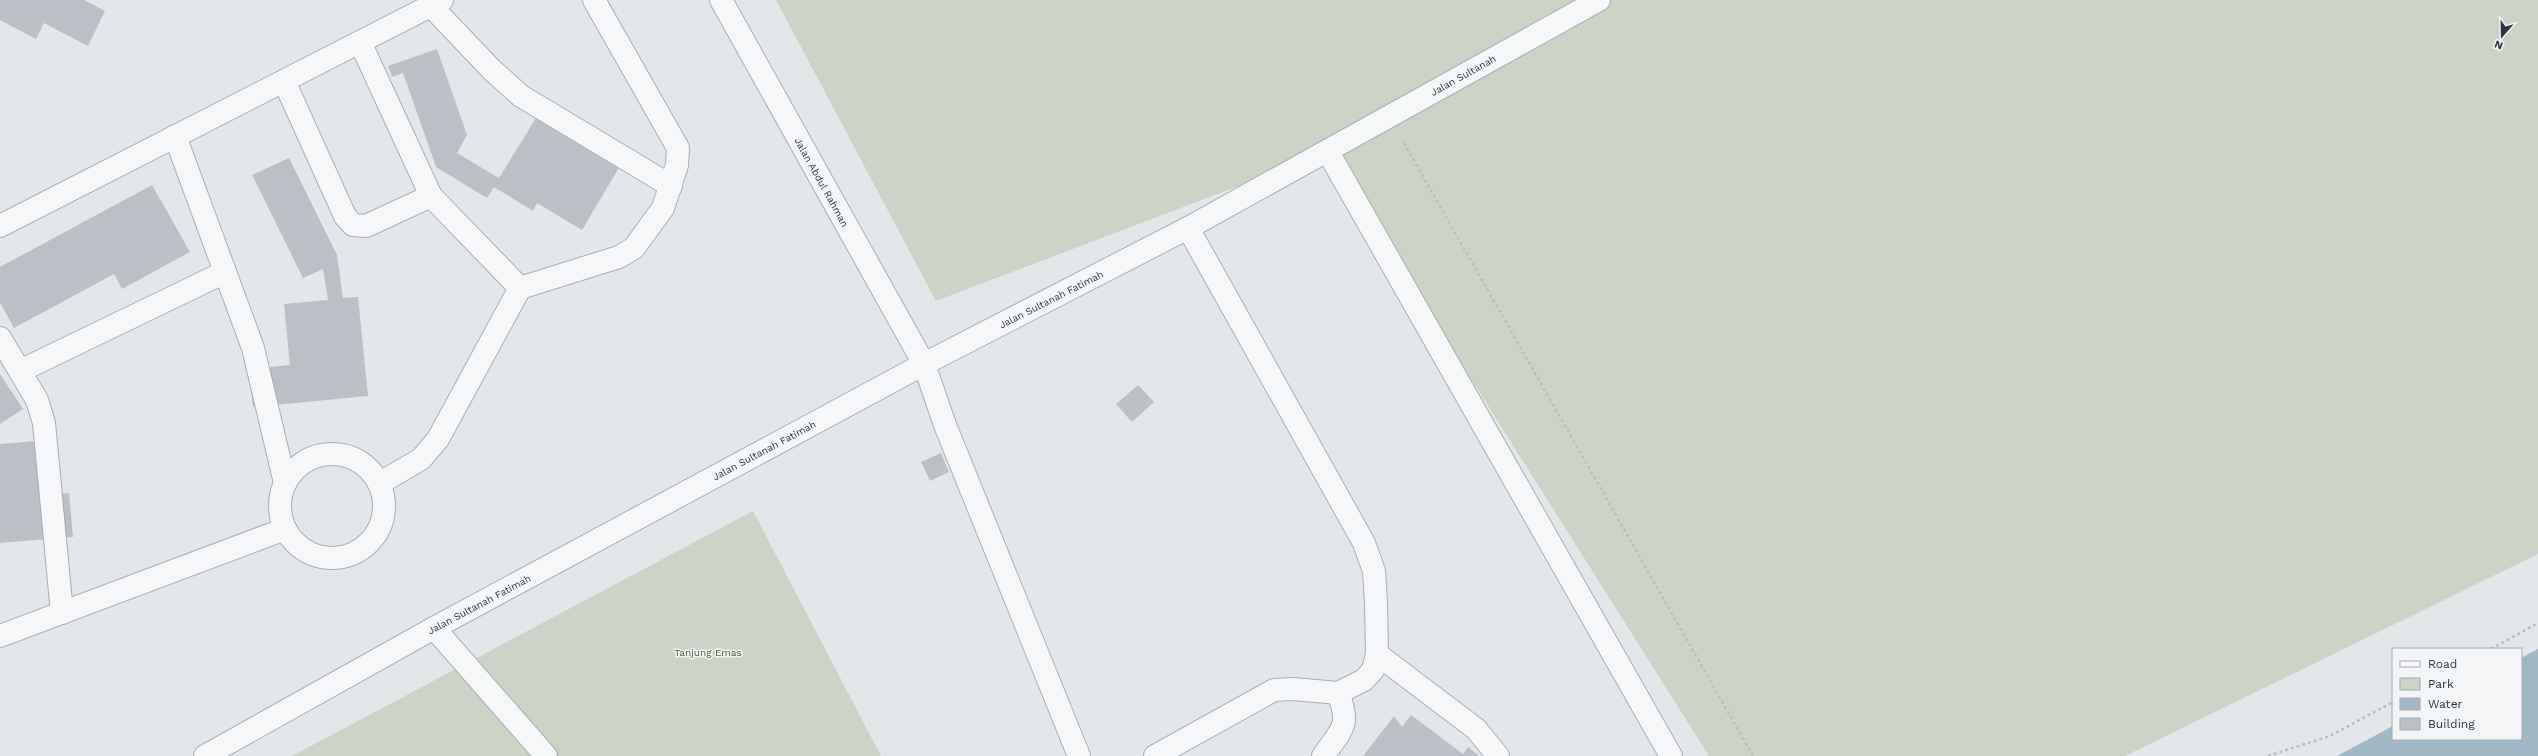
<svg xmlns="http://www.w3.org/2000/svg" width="2538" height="756" font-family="'Work Sans',sans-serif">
	<rect width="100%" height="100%" fill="#e3e7ea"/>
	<g fill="#cad3c5">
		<path d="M776 0H2538V554L2125 756H1709L1328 152 936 301Z"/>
		<path d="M753 511 881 756H292Z"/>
	</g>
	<path fill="#a1b8c7" d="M2538 649V756H2337L2393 726V739H2521V658Z"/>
	<g fill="#bac0c6">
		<path d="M0 0H84L105 11 88 46 44 23 36 39 0 20Z"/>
		<path d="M437 49 467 135 457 153 499 178 539 113 620 166 582 230 537 203 533 211 494 187 487 198 436 167 403 73 392 77 388 66Z"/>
		<path d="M289 158 337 255 343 298 358 297 368 396 253 407 249 369 290 365 284 304 328 300 323 269 303 278 252 175Z"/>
		<path d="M152 185 190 252 122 289 114 274 14 328 0 303V267Z"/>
		<path d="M0 374 23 409 0 424Z"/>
		<path d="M1138 385 1154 402 1132 422 1116 404Z"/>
		<path d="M36 441 40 496 69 493 73 537 0 543V444Z"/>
		<path d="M941 453 949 472 930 481 921 462Z"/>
		<path d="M1411 715 1463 754 1468 747 1479 756H1363L1394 716 1402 727Z"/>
	</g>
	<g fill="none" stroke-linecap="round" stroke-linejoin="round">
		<g stroke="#a8aeb4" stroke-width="24">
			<g id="minor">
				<path d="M721 0 924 364 945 425 1079 756"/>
				<path d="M431 6 492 70 521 96 671 186"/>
				<path d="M284 81 345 216 353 225 366 226 431 196 360 42"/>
				<path d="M175 136 253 348 285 483"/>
				<path d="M1328 152 1671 756"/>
				<path d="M0 226 442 0"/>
				<path d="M520 288 619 257 634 248 663 208 677 165 678 148 594 0"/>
				<path d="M0 338 37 400 44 423 62 613"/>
				<path d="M20 371 225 272"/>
				<circle cx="332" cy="506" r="52"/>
				<path d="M380 483 421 459 438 439 520 288 431 196"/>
				<path d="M434 628 546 756"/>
				<path d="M0 636 285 529"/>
				<path d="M1377 654 1476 729 1498 756"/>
				<path d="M205 756 434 628 924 364 1188 228 1599 0"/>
				<path d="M1155 756 1274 690 1293 689 1338 693 1364 680 1373 670 1377 654 1376 603 1374 571 1364 543 1188 228"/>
				<path d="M1323 756C1342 729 1351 726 1338 693"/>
			</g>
		</g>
		<g stroke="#b9bdc2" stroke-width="2.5" stroke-dasharray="3 3" stroke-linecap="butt">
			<path d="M1404 143 1753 756"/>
			<path d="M2491 649 2538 623"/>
			<path d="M2268 756 2330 736 2393 702"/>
		</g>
		<use href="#minor" stroke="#f5f7f9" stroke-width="22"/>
	</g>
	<g text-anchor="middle" stroke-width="3" stroke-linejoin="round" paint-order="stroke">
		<g font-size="10" fill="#2c3641" stroke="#f3f5f7">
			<text transform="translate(1463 75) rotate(-29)" y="4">Jalan Sultanah</text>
			<text transform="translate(822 182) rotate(61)" y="4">Jalan Abdul Rahman</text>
			<text transform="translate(1051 299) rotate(-27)" y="4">Jalan Sultanah Fatimah</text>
			<text transform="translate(764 450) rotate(-28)" y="4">Jalan Sultanah Fatimah</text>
			<text transform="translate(479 604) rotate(-28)" y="4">Jalan Sultanah Fatimah</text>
		</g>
		<g font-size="10" fill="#455c3a" stroke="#f3f5f7">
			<text x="708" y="656">Tanjung Emas</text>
		</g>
	</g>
	<rect x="2392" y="648" width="130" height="92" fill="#f3f5f7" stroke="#a3a9ae"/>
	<rect x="2400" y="661" width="20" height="6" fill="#f5f7f9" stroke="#a3a9ae"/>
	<text x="2428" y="668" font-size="12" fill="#2c3641">Road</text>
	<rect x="2400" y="678" width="20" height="12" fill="#cad3c5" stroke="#a3a9ae"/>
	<text x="2428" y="688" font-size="12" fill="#2c3641">Park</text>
	<rect x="2400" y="698" width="20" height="12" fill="#a1b8c7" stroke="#a3a9ae"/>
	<text x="2428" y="708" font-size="12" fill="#2c3641">Water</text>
	<rect x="2400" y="718" width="20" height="12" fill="#bac0c6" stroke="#a3a9ae"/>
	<text x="2428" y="728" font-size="12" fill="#2c3641">Building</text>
	<g transform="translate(2502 36) rotate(200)" stroke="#f3f5f7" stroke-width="3" paint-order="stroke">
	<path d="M0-3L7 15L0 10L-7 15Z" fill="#2c3641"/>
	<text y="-6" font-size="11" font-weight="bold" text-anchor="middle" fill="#2c3641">N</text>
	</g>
</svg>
